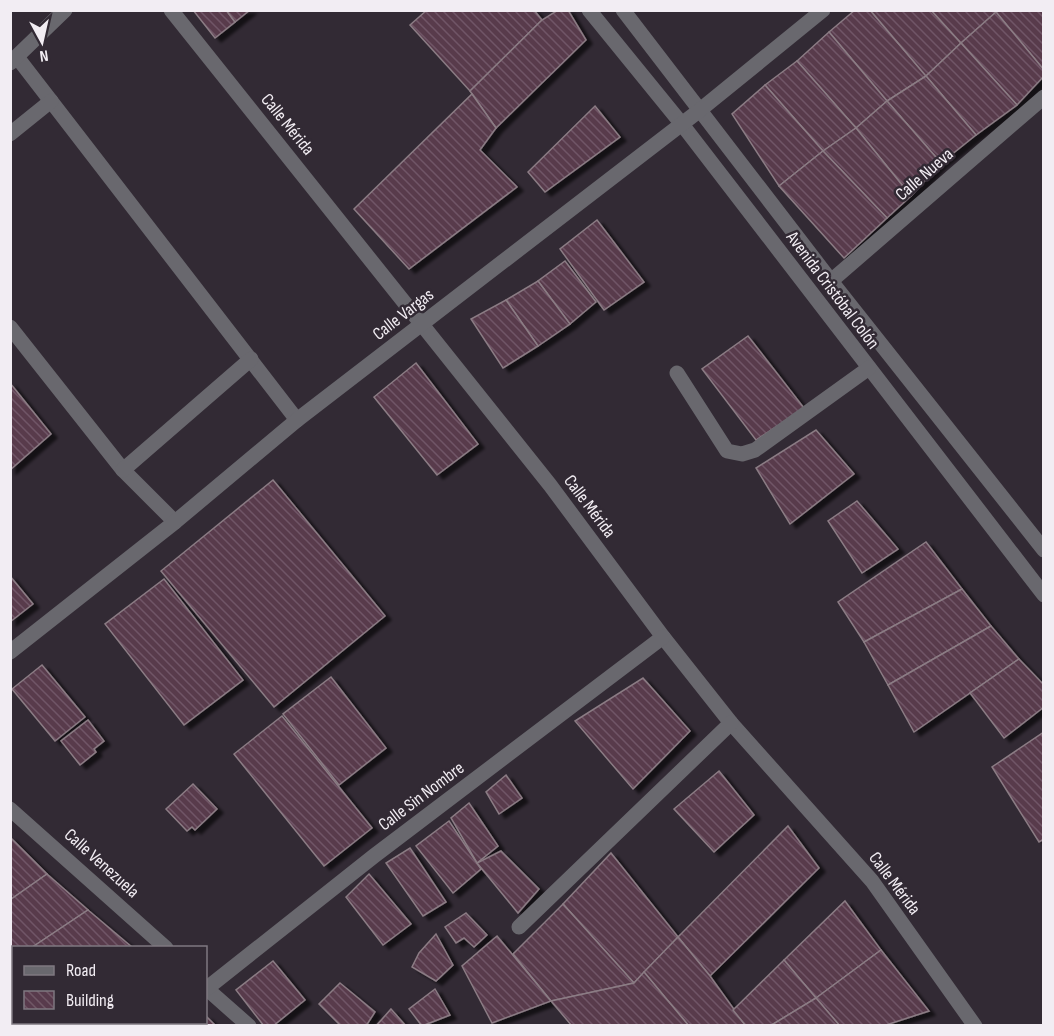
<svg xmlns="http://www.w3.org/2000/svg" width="1054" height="1036" font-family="'Sofia Sans Condensed',sans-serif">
	<defs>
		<pattern id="building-back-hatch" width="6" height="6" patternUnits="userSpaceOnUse" patternTransform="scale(1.5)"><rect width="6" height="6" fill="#583a4c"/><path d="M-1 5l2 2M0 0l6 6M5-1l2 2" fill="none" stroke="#705766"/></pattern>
		<filter id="shadow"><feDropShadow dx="6" dy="4" stdDeviation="1.5" flood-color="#0009"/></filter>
	</defs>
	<rect width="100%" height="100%" fill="#322a34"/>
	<g fill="url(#building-back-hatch)" stroke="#8b7c84" stroke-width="1.5" filter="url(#shadow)">
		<path d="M193 10H226L235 22 215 38Z"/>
		<path d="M226 10H250L235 22Z"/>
		<path d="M427 10H534L542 20 470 91 410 25Z"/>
		<path d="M558 10H568L586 40 496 128 470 91 542 20Z"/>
		<path d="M855 10H870L926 76 887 101 829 32Z"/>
		<path d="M870 10H931L961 43 926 76Z"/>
		<path d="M931 10H994L996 12 961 43Z"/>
		<path d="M997 10H1044V70L996 12Z"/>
		<path d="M996 12 1044 70V76L1017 105 961 43Z"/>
		<path d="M829 32 887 101 856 128 797 61Z"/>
		<path d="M961 43 1017 105 976 135 926 76Z"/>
		<path d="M797 61 856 128 823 151 765 85Z"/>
		<path d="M926 76 976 135 941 163 887 101Z"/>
		<path d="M765 85 823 151 779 186 732 114Z"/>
		<path d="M472 94 496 128 480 150 517 187 409 269 354 209Z"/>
		<path d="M887 101 941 163 911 196 856 128Z"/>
		<path d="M595 106 620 137 545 192 528 172Z"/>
		<path d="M856 128 911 196 887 218 823 151Z"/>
		<path d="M823 151 887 218 844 258 779 186Z"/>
		<path d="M597 220 644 282 604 310 560 249Z"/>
		<path d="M565 261 596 302 570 324 538 281Z"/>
		<path d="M538 281 570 324 538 346 506 300Z"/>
		<path d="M506 300 538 346 503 368 471 319Z"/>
		<path d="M748 336 804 408 756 440 702 369Z"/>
		<path d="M416 363 478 444 437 475 374 397Z"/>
		<path d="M10 383 51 434 10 470Z"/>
		<path d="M816 430 854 474 790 524 756 468Z"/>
		<path d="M273 480 385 616 274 707 161 571Z"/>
		<path d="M857 501 898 549 862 573 828 521Z"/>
		<path d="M926 542 962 589 864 642 838 602Z"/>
		<path d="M10 576 33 604 10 622Z"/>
		<path d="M164 579 243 680 184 725 105 624Z"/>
		<path d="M962 589 991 626 888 685 864 642Z"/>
		<path d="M991 626 1019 659 914 732 888 685Z"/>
		<path d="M1019 659 1044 685V707L1004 738 970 693Z"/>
		<path d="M42 665 85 717 55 741 12 689Z"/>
		<path d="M331 677 386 748 339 785 283 714Z"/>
		<path d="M643 678 690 731 633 789 575 721Z"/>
		<path d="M282 716 372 828 324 866 234 754Z"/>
		<path d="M88 720 104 741 94 749 96 752 80 765 61 741Z"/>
		<path d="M1044 732V839L1039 842 992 767Z"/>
		<path d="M719 771 754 815 714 852 674 809Z"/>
		<path d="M506 775 522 798 499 814 486 792Z"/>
		<path d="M193 784 217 809 195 830 192 827 187 831 166 809Z"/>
		<path d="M469 803 498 846 477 863 451 818Z"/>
		<path d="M449 821 481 869 453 893 416 846Z"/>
		<path d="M788 826 819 868 710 976 678 937Z"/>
		<path d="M10 837 47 874 10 900Z"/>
		<path d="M410 848 446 902 423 916 386 863Z"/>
		<path d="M501 851 539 889 518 913 477 863Z"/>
		<path d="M611 853 678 937 634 983 563 904Z"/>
		<path d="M47 874 88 910 31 948H14V959L10 961V900Z"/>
		<path d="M369 874 411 924 383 945 346 897Z"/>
		<path d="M845 901 881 950 816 998 784 960Z"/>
		<path d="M563 904 634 983 551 1001 513 954Z"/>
		<path d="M88 910 133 948H31Z"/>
		<path d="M466 913 487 935 474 947 464 938 456 943 445 927Z"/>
		<path d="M436 934 453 965 436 981 412 967 419 953Z"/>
		<path d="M497 936 551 1001 492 1023 462 966Z"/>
		<path d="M678 937 710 976 746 1026H689L644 972Z"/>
		<path d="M881 950 929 1011 883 1026H840L816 998Z"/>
		<path d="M14 959V1012L10 1009V961Z"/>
		<path d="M784 960 816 998 770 1026H746L733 1010Z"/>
		<path d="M273 961 305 1000 273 1026H264L236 990Z"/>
		<path d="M644 972 689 1026H572L551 1001 634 983Z"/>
		<path d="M340 983 375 1012 366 1026H341L319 1004Z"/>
		<path d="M435 989 450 1015 422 1026 409 1009Z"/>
		<path d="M816 998 840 1026H770Z"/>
		<path d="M391 1009 406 1026H376Z"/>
		<path d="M206 1016 216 1026H179L183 1022H206Z"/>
		<path d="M23 1022H143L139 1026H27Z"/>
	</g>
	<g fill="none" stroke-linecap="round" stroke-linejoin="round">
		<g stroke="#69686e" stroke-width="15">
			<path d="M171 10 550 485 663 637 731 723 872 881 975 1026"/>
			<path d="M589 10 681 123 1044 595"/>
			<path d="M623 10 831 281 1044 550"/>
			<path d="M17 57 297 420"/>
			<path d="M10 63 65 10"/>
			<path d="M10 134 51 101"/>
			<path d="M831 281 1044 97"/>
			<path d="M10 327 123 470 175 522"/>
			<path d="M677 373 727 451 742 454 755 450 869 368"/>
			<path d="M123 470 251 359"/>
			<path d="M10 652 175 522 297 420 700 110 823 10"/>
			<path d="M10 809 166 948"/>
			<path d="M519 927 731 723"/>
			<path d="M206 988 249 1026"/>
			<path d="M206 989 374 856 663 637"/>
		</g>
	</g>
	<g text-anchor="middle" stroke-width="5" stroke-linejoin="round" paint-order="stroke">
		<g font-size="18" fill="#f2edf3" stroke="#322a34">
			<text transform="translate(288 124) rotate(51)" y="6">Calle Mérida</text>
			<text transform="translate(924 174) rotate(-41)" y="6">Calle Nueva</text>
			<text transform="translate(833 290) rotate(53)" y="6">Avenida Cristóbal Colón</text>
			<text transform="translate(403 314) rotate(-38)" y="6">Calle Vargas</text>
			<text transform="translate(590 506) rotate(53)" y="6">Calle Mérida</text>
			<text transform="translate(421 796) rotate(-37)" y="6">Calle Sin Nombre</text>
			<text transform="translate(102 863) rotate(42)" y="6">Calle Venezuela</text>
			<text transform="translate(895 883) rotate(53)" y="6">Calle Mérida</text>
		</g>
	</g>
	<rect width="1054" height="1036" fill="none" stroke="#f2edf3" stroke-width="24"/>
	<rect x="12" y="946" width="195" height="78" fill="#322a34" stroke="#7f7880" stroke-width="1.5"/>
	<rect x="24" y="966" width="30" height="9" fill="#69686e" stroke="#7f7880" stroke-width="1.5"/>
	<text x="66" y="976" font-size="18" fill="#f2edf3">Road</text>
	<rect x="24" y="991" width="30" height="18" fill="url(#building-back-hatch)" stroke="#7f7880" stroke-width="1.5"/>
	<text x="66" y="1006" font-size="18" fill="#f2edf3">Building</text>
	<g transform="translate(42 42) rotate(172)" stroke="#322a34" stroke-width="4.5" paint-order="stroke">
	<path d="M0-4.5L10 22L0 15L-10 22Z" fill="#f2edf3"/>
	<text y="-9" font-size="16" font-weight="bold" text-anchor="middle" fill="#f2edf3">N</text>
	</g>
</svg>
